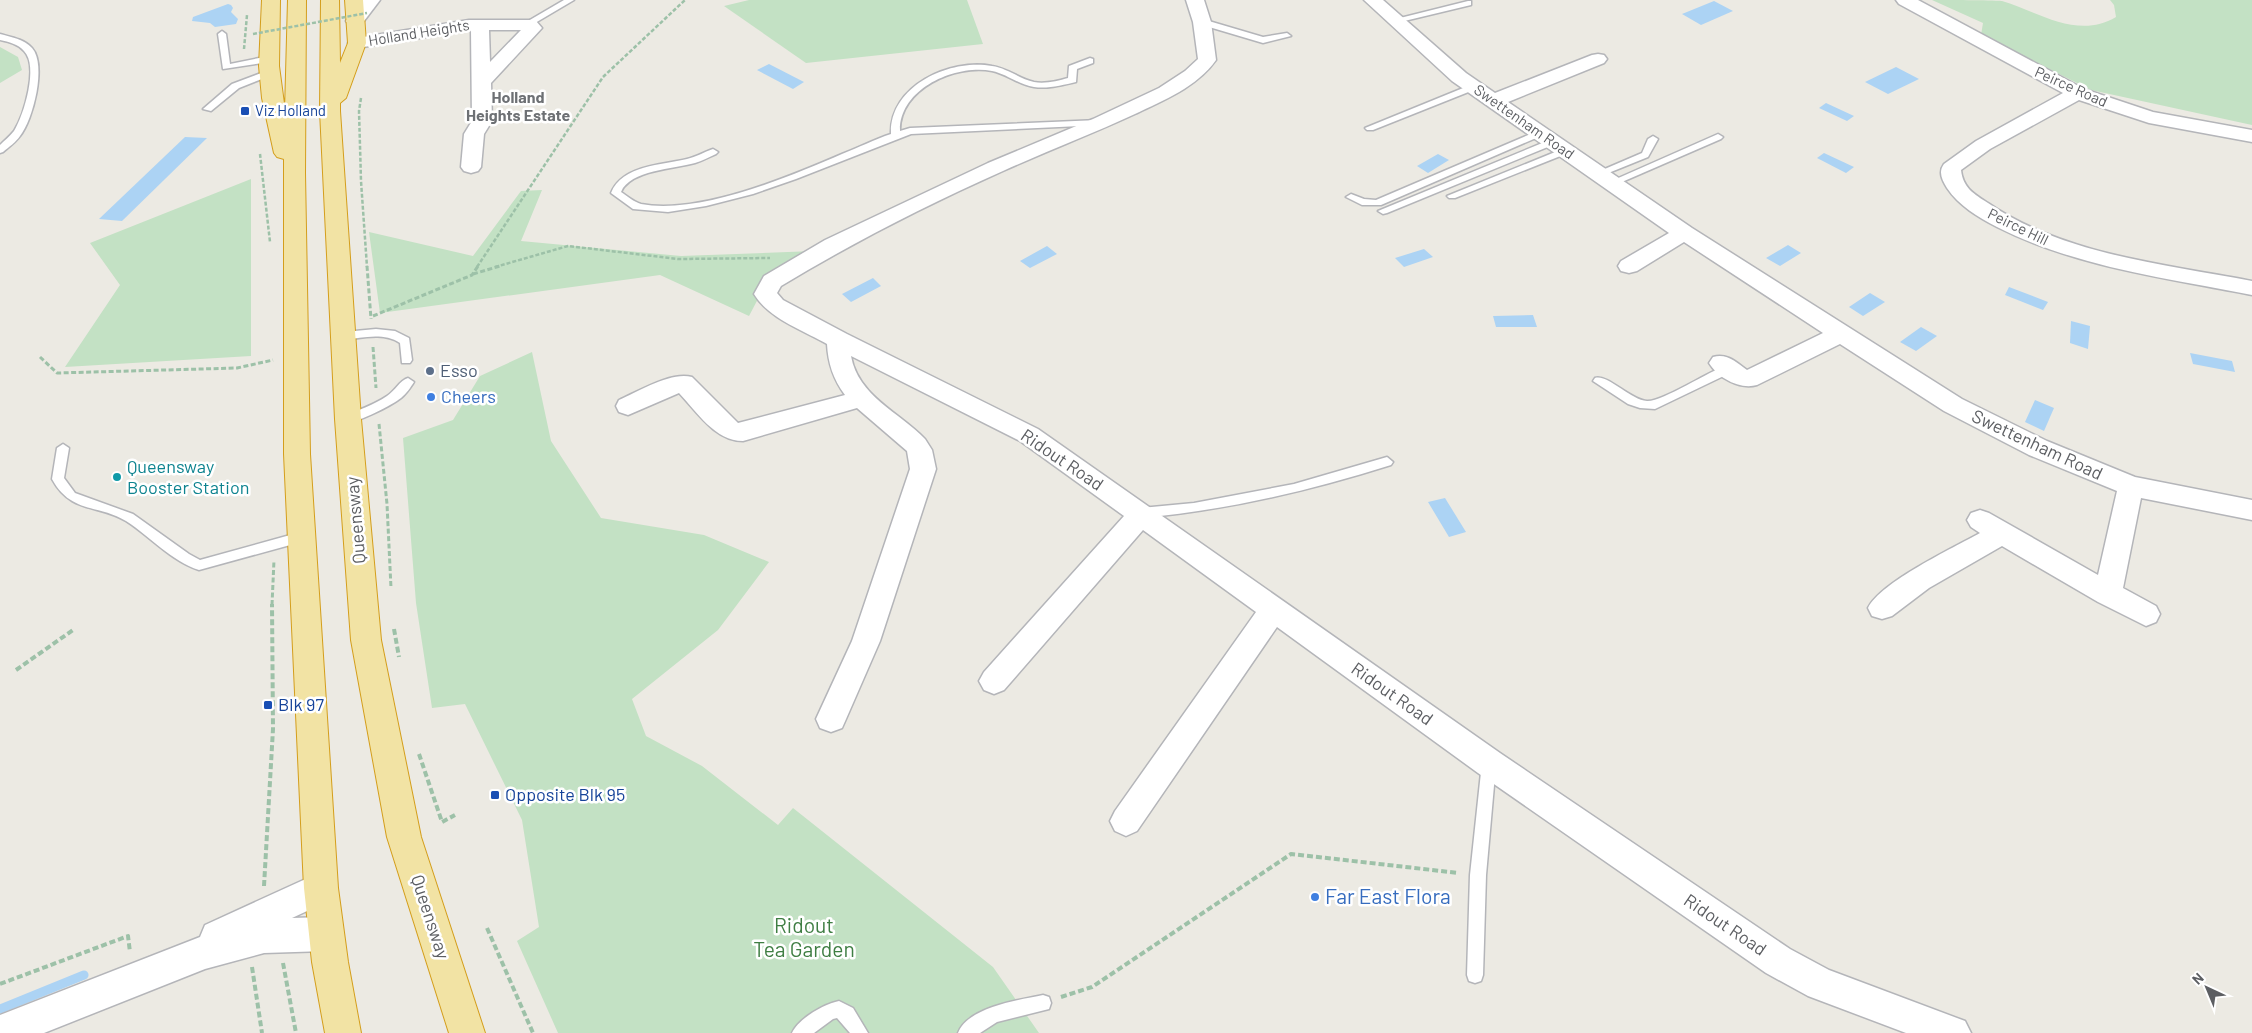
<svg xmlns="http://www.w3.org/2000/svg" width="2252" height="1033" font-family="Barlow,sans-serif">
	<rect width="100%" height="100%" fill="#eceae3"/>
	<g fill="#c3e1c4">
		<path d="M749 0H967L983 44 806 63 724 6Z"/>
		<path d="M1932 0C1948 0 1989 0 2002 1 2039 12 2078 40 2116 17L2114 5 2110 0H2252V125L2091 90 1981 35 1983 23Z"/>
		<path d="M0 47 18 57 22 70 0 83Z"/>
		<path d="M251 179V356L65 367 120 285 90 243Z"/>
		<path d="M542 190 521 241 681 256 814 251 768 280 749 316 660 275 380 313 369 232 473 256 521 191Z"/>
		<path d="M532 352 551 441 601 518 704 535 769 562 718 630 632 699 646 736 702 766 778 825 793 808 993 967 1039 1033H558L517 941 539 927 522 820 465 704 432 708 416 603 403 438 453 420 480 376Z"/>
	</g>
	<g fill="#acd3f4">
		<path d="M1714 1 1733 11 1701 25 1682 14Z"/>
		<path d="M228 4 231 5 233 8 231 12 238 19 236 24 215 27 210 23 192 21 193 17Z"/>
		<path d="M769 64 804 82 793 89 757 70Z"/>
		<path d="M1896 67 1919 79 1888 94 1865 82Z"/>
		<path d="M1826 103 1854 116 1847 121 1819 108Z"/>
		<path d="M185 137 207 138 122 221 99 219Z"/>
		<path d="M1824 153 1854 167 1846 173 1817 158Z"/>
		<path d="M1438 154 1449 160 1428 173 1417 166Z"/>
		<path d="M1788 245 1801 253 1780 266 1766 258Z"/>
		<path d="M1047 246 1057 254 1030 268 1020 261Z"/>
		<path d="M1424 249 1433 257 1404 267 1395 258Z"/>
		<path d="M873 278 881 286 851 302 842 294Z"/>
		<path d="M2009 287 2048 302 2043 310 2005 295Z"/>
		<path d="M1870 293 1885 302 1863 316 1849 307Z"/>
		<path d="M1533 315 1537 327H1496L1493 316Z"/>
		<path d="M2071 321 2090 326 2088 349 2070 343Z"/>
		<path d="M1921 327 1937 336 1916 351 1900 342Z"/>
		<path d="M2190 353 2232 361 2235 372 2193 364Z"/>
		<path d="M2035 400 2054 408 2044 431 2025 422Z"/>
		<path d="M1445 498 1466 532 1449 537 1428 502Z"/>
	</g>
	<g fill="none" stroke-linecap="round" stroke-linejoin="round">
		<path stroke="#acd3f4" stroke-width="9" d="M0 1009 84 975"/>
		<g stroke="#b4b5b9" stroke-width="3">
			<g id="service">
				<path d="M564 0H574L530 26 523 24Z"/>
				<path d="M1468 1H1471V5L1396 23 1392 20Z"/>
				<path d="M1202 19 1263 37 1287 33 1291 36 1263 43 1199 24 1198 22Z"/>
				<path d="M222 31 226 34 230 64 269 56 273 59 269 62 223 69 218 34Z"/>
				<path d="M0 34C11 37 24 39 32 48 47 65 33 120 20 136 16 142 9 147 3 152L0 153V145C4 141 10 136 14 131 24 115 39 66 24 51 18 44 9 42 0 40Z"/>
				<path d="M1090 58 1093 59V63L1077 69 1076 82C1063 85 1048 89 1034 87 1019 85 1007 74 992 71 955 64 899 89 900 131L910 128 1099 120 1104 123 1102 125 911 134 796 179 753 194 706 206 668 212 633 209 611 193C622 165 662 165 687 159 696 157 704 152 713 149L718 152 716 154C709 157 702 161 695 163 674 169 630 170 621 192 627 196 634 202 641 204 698 215 789 177 842 154 858 148 875 139 891 134 889 86 950 58 992 66 1007 68 1020 79 1034 82 1045 84 1058 81 1068 78L1069 66Z"/>
				<path d="M269 70 272 71V75L239 88 211 111 203 109 232 84Z"/>
				<path d="M1473 84 1477 87 1476 89 1373 130H1367L1365 128Z"/>
				<path d="M1540 130 1543 131V135L1381 205H1362L1346 197 1351 194 1364 199 1376 200Z"/>
				<path d="M1718 134 1723 137 1721 139 1615 185 1612 186 1607 183Z"/>
				<path d="M1653 136 1658 139 1648 157 1601 176 1598 177 1593 174 1642 153 1648 139Z"/>
				<path d="M1552 139 1555 140V144L1387 213 1383 214 1378 211Z"/>
				<path d="M1565 148 1570 151 1568 153 1455 198H1449L1447 196Z"/>
				<path d="M376 329 395 331 409 338 412 360 410 363H402L400 343C383 332 362 338 344 340L338 336 344 332Z"/>
				<path d="M1728 365 1732 366 1734 369 1732 372 1655 409 1640 408 1628 404 1593 381 1595 378C1608 374 1630 400 1647 401 1662 402 1709 371 1728 365Z"/>
				<path d="M408 378 414 382C410 388 407 393 401 398 392 405 355 425 344 422L342 419 344 416C358 410 374 405 387 396 395 391 400 380 408 378Z"/>
				<path d="M63 444 69 448 64 478 75 493 133 514 189 554 200 560 301 532 305 533 307 537 305 541 301 542 199 570C171 561 151 537 126 521 98 504 71 514 52 479L57 448Z"/>
				<path d="M1387 457 1393 462 1391 465C1309 491 1227 510 1141 518L1137 516 1135 513 1137 510 1141 508 1194 503 1294 484Z"/>
				<path d="M1489 756 1494 758 1496 763 1486 875 1483 975 1481 981 1475 983 1469 981 1467 975 1470 875 1482 763 1484 758Z"/>
				<path d="M1043 995 1049 997 1051 1003 1049 1009 997 1022 980 1033H958C968 1007 1019 1000 1043 995Z"/>
				<path d="M839 1001 853 1008 868 1033H850L837 1018 833 1019 814 1033H792C798 1019 824 1004 839 1001Z"/>
			</g>
		</g>
		<g stroke="#b4b5b9" stroke-width="3">
			<g id="minor">
				<path d="M362 0H380L361 25H349L346 21Z"/>
				<path d="M1186 0H1204L1211 22 1216 60C1197 87 1164 100 1135 114 1092 134 1047 151 1003 171 927 205 852 243 781 286L777 293 783 300 847 334 1038 429 1500 753 1790 949 1829 970 1965 1021 1971 1033H1906L1808 996 1766 973 1478 773 1277 627 1137 831 1126 836 1115 831 1110 821 1115 811 1256 612 1143 530 1004 690 994 694 984 690 979 681 984 672 1124 516 1020 441 851 356C858 396 899 412 925 439L932 450 936 469 880 641 846 719 842 728 831 732 820 728 816 719 852 641 910 469 907 451 857 408 743 441C715 441 697 412 679 393L628 415 619 412 616 406 619 400C639 391 672 371 692 377L738 423 845 395C833 379 828 363 827 344 803 330 769 319 754 294L764 276 825 240 988 163 1093 119 1159 88 1185 71 1198 59 1193 22Z"/>
				<path d="M1364 0H1383L1466 73 1495 93 1592 55 1598 54 1604 55 1607 59 1604 63 1508 102 1692 228 1962 399 2047 441 2135 477 2252 500V520L2141 498 2123 588 2156 606 2160 614 2156 622 2146 626 2098 602 2002 546 1929 588 1892 616 1882 619 1872 616 1868 608C1881 582 1953 548 1980 533L1971 527 1967 520 1971 513 1980 510 1989 513 2098 575 2117 491 2029 455 1944 411 1840 344 1757 385C1740 390 1718 378 1709 363L1713 357C1727 353 1736 362 1747 370L1823 333 1684 242 1637 271 1629 273 1621 271 1618 266 1621 261 1669 233 1452 81Z"/>
				<path d="M1896 0H1918L2084 89 2153 112 2252 130V142L2149 123 2079 100 1990 149 1961 170C1963 188 1974 194 1988 203 2064 255 2164 264 2252 281V295C2166 278 2076 267 1997 227 1978 217 1959 206 1947 188 1942 180 1938 172 1944 164L1976 141 2063 93 1899 4Z"/>
				<path d="M469 20H530L536 21 542 28 491 83 492 121 484 134 481 167 478 171 471 173 464 171 461 167 464 134 472 121 471 30 357 48 351 47 348 43 351 39 357 38ZM489 30H521L490 62Z"/>
				<path d="M321 872 333 877 337 888 333 899 292 918 326 917 338 922 343 934 338 946 326 951 264 953 205 969 44 1033H0V1015L200 937 205 925Z"/>
			</g>
		</g>
		<g stroke="#d49e1c" stroke-width="2">
			<g id="trunk">
				<path d="M262 0H280L279 66 285 111 288 0H306L305 173 310 454 338 888 348 962 361 1033H325L312 962 304 888 284 454V159L277 157 274 153 262 98 259 66Z"/>
				<path d="M321 0H339L340 63 348 43 345 0H363L366 43 346 98 340 103V111L361 419 381 640 421 837 485 1033H449L387 837 351 640 335 419 320 111Z"/>
			</g>
		</g>
		<g stroke="#9dc1a8" stroke-width="2.5" stroke-dasharray="4 2" stroke-linecap="butt">
			<path d="M244 49 247 15"/>
			<path d="M361 98 359 111 361 181 367 267"/>
			<path d="M260 154 270 242"/>
			<path d="M477 267 603 77 685 0"/>
			<path d="M495 267 568 246 678 259 770 258"/>
		</g>
		<g stroke="#9dc1a8" stroke-width="3" stroke-dasharray="5 2.5" stroke-linecap="butt">
			<path d="M367 266 371 319"/>
			<path d="M473 274 500 266"/>
			<path d="M373 316 472 275 478 266"/>
			<path d="M373 347 376 388"/>
			<path d="M40 357 57 373 237 368 273 360"/>
			<path d="M379 424 387 504 391 588"/>
			<path d="M272 605 274 560"/>
		</g>
		<g stroke="#9dc1a8" stroke-width="4" stroke-dasharray="6 3" stroke-linecap="butt">
			<path d="M394 629 399 657"/>
			<path d="M16 670 73 630"/>
			<path d="M419 754 442 822 455 815"/>
			<path d="M264 886 273 729 272 604"/>
			<path d="M487 928 533 1033"/>
			<path d="M283 963 296 1033"/>
			<path d="M252 967 262 1033"/>
			<path d="M0 984 128 936 130 952"/>
			<path d="M1061 997 1092 987 1291 854 1459 873"/>
		</g>
		<use href="#service" fill="#fff" fill-rule="evenodd"/>
		<use href="#minor" fill="#fff" fill-rule="evenodd"/>
		<use href="#trunk" fill="#f2e3a4" fill-rule="evenodd"/>
		<path stroke="#9dc1a8" stroke-width="2.5" stroke-dasharray="4 2" stroke-linecap="butt" d="M253 34 367 13"/>
	</g>
	<g fill="#1a4fb4" stroke="#fff" stroke-width="2">
		<rect x="240" y="106" width="10" height="10" rx="2.5"/>
		<rect x="263" y="700" width="10" height="10" rx="2.5"/>
		<rect x="490" y="790" width="10" height="10" rx="2.5"/>
	</g>
	<circle fill="#5c6f8a" stroke="#fff" stroke-width="2" cx="430" cy="371" r="5"/>
	<g fill="#3f7fe0" stroke="#fff" stroke-width="2">
		<circle cx="431" cy="397" r="5"/>
		<circle cx="1315" cy="897" r="5"/>
	</g>
	<circle fill="#0f9aa8" stroke="#fff" stroke-width="2" cx="117" cy="477" r="5"/>
	<g text-anchor="middle" stroke-width="5" stroke-linejoin="round" paint-order="stroke">
		<g font-size="15" fill="#5c5e62" stroke="#fff">
			<text transform="translate(419 33) rotate(-9)" y="5">Holland Heights</text>
			<text transform="translate(2071 87) rotate(24)" y="5">Peirce Road</text>
			<text transform="translate(1524 122) rotate(35)" y="5">Swettenham Road</text>
			<text transform="translate(2018 227) rotate(26)" y="5">Peirce Hill</text>
		</g>
		<g font-size="15" fill="#164399" stroke="#fff" text-anchor="start">
			<text x="255" y="116">Viz Holland</text>
		</g>
		<g font-size="16" font-weight="bold" fill="#6d7074" stroke="#fff">
			<text x="518" y="103">Holland<tspan x="518" dy="18">Heights Estate</tspan></text>
		</g>
		<g font-size="18" fill="#4e5e75" stroke="#fff" text-anchor="start">
			<text x="440" y="377">Esso</text>
		</g>
		<g font-size="18" fill="#366cbe" stroke="#fff" text-anchor="start">
			<text x="441" y="403">Cheers</text>
		</g>
		<g font-size="18" fill="#5c5e62" stroke="#fff">
			<text transform="translate(2037 445) rotate(25)" y="6">Swettenham Road</text>
			<text transform="translate(1062 460) rotate(34)" y="6">Ridout Road</text>
			<text transform="translate(356 520) rotate(-95)" y="6">Queensway</text>
			<text transform="translate(1392 694) rotate(35)" y="6">Ridout Road</text>
			<text transform="translate(430 917) rotate(72)" y="6">Queensway</text>
			<text transform="translate(1725 925) rotate(34)" y="6">Ridout Road</text>
		</g>
		<g font-size="18" fill="#0d838f" stroke="#fff" text-anchor="start">
			<text x="127" y="473">Queensway<tspan x="127" dy="21">Booster Station</tspan></text>
		</g>
		<g font-size="18" fill="#164399" stroke="#fff" text-anchor="start">
			<text x="278" y="711">Blk 97</text>
			<text x="505" y="801">Opposite Blk 95</text>
		</g>
		<g font-size="21" fill="#366cbe" stroke="#fff" text-anchor="start">
			<text x="1325" y="904">Far East Flora</text>
		</g>
		<g font-size="21" fill="#3f7e43" stroke="#fff">
			<text x="804" y="933">Ridout<tspan x="804" dy="24">Tea Garden</tspan></text>
		</g>
	</g>
	<g transform="translate(2207 988) rotate(316)" stroke="#ffffff" stroke-width="4" paint-order="stroke">
	<path d="M0-4L9 19L0 12L-9 19Z" fill="#5c5e62"/>
	<text y="-8" font-size="14" font-weight="bold" text-anchor="middle" fill="#5c5e62">N</text>
	</g>
</svg>
